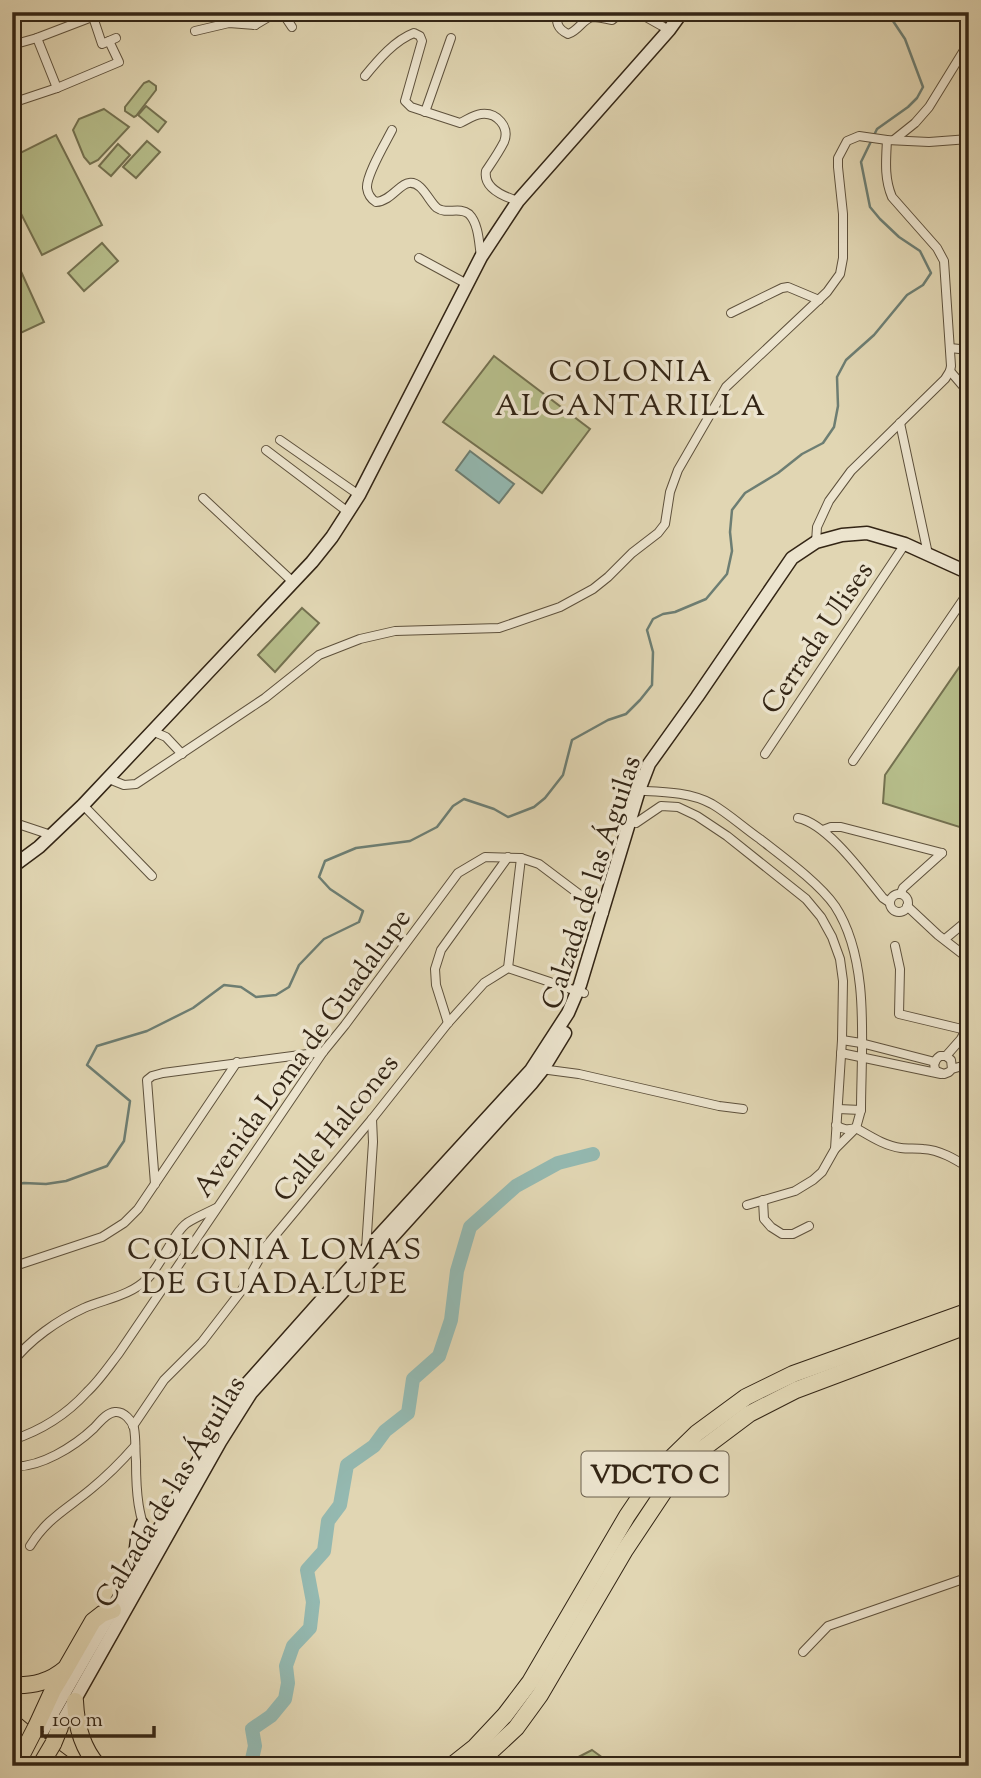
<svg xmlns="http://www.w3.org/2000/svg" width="981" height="1778" font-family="'Sorts Mill Goudy',serif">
	<rect width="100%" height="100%" fill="#e1d6b3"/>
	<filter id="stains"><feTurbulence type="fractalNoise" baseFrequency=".00286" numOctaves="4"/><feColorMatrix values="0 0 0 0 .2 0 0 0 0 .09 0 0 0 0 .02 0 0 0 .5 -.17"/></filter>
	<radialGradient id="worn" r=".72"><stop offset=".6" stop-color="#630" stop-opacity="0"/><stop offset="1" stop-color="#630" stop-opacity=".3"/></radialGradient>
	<g fill="#b6bd8a" stroke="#747150" stroke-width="2">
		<path d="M149 81 156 86V90L136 116 134 117 125 111V107L144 83Z"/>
		<path d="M146 106 166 122 158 132 138 115Z"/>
		<path d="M104 109 129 127 98 160 90 164 84 157 73 130 79 119Z"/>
		<path d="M56 135 102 225 42 255 12 196V157Z"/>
		<path d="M147 141 160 152 136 178 123 167Z"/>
		<path d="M118 144 130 155 111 176 99 166Z"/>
		<path d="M102 243 118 261 84 291 68 273Z"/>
		<path d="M19 267 44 322 12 337V270Z"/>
		<path d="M494 356 590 429 542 493 443 422Z"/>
		<path d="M302 608 319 623 275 672 258 655Z"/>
		<path d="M969 653V830L883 803 885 775Z"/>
		<path d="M592 1750 614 1766H561Z"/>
	</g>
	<path fill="#94b9b1" stroke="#6d7e73" stroke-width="2" d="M470 451 514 484 499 503 456 470Z"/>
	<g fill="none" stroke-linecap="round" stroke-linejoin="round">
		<path stroke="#6d7e73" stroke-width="2.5" d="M12 1185 24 1183 46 1184 66 1181 107 1166 124 1141 130 1101 87 1065 97 1046 147 1031 193 1008 224 985 241 987 256 997 276 995 289 987 299 965 324 939 359 922 363 911 330 889 319 877 325 861 356 848 410 841 437 827 453 806 464 799 494 809 508 817 534 807 545 798 563 775 572 740 608 720 626 714 640 700 652 685 653 652 647 630 653 619 663 614 675 612 706 599 727 574 732 551 730 532 732 510 745 493 778 473 802 454 823 443 834 427 838 406 837 377 846 360 874 335 907 295 923 285 931 273 920 251 899 237 880 219 870 207 861 162 877 129 908 107 917 98 923 87 905 39 887 12"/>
		<path stroke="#94b9b1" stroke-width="14" d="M253 1766 252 1759 255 1746 252 1729 271 1716 285 1699 288 1683 286 1666 293 1646 310 1628 313 1602 307 1570 324 1551 328 1521 340 1505 347 1465 374 1446 385 1431 408 1413 413 1379 439 1356 451 1320 457 1271 470 1227 516 1186 558 1163 593 1154"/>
		<g stroke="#5e513c" stroke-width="10">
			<g id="street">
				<path d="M243 12 255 25"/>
				<path d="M282 12 292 27"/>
				<path d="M560 12C554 22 558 29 568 34 579 31 583 18 593 17 599 17 606 19 612 20L622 12"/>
				<path d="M637 12 669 30"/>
				<path d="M93 17 102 44 116 38"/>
				<path d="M255 25 277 12"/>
				<path d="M195 31 229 23 255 25"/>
				<path d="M37 38 57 88"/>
				<path d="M12 45 37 38 105 12"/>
				<path d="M365 76C378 60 395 40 414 33L420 36 422 41 405 101 411 107 460 123C467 120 473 115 481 114 497 112 510 127 504 142 499 152 492 162 486 171 483 188 505 197 518 201"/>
				<path d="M12 103 57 88 119 62 109 41"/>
				<path d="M425 112 451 38"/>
				<path d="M392 130C386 142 366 175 367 188 368 195 371 199 376 202 391 201 399 184 409 183 422 181 429 202 437 208 447 215 459 206 469 214 479 224 479 244 481 257"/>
				<path d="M895 139 915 123 929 107 969 42"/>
				<path d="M419 258 467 284"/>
				<path d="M731 313 782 288 788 287 819 300"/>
				<path d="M950 348 969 350"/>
				<path d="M950 371 962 385 969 390"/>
				<path d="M900 423 928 554"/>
				<path d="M280 440 359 495"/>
				<path d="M266 450 348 512"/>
				<path d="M203 498 293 582"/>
				<path d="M816 542 817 527 829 501 851 471 945 379 950 371 951 366 944 261 937 248 892 197C884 178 886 160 887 140"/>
				<path d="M152 731 166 737 182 754"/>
				<path d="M765 754 905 544"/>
				<path d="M853 761 969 591"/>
				<path d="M109 779 124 785 136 784 265 698 319 655 360 639 395 631 499 628 560 607 593 589 608 577 632 553 658 533 665 524 670 492 678 470 726 387 827 292 840 274 843 258V214L838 167V158L847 141 859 136 887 140 929 142 969 139"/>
				<path d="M645 791C668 792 692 793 712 804 729 814 744 828 760 839 783 857 819 883 835 906 871 961 861 1047 861 1110L856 1128 835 1149"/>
				<path d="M83 805 152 876"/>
				<path d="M798 818C828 824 864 875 883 898L889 902"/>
				<path d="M12 822 51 835"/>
				<path d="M636 823 661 806 678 807 697 816 727 836 806 899 821 917 832 937 840 959 843 981 842 1040 835 1149 822 1172 813 1180 795 1191 747 1205"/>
				<path d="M823 830 831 827H841L942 853"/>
				<path d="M901 893 903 888 942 853"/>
				<circle cx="899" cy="903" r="9"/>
				<path d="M907 906 938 935 969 959"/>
				<path d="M945 939 969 919"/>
				<path d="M895 946 900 969 899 1014 966 1030"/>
				<path d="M508 968 521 858"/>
				<path d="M564 987 584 993"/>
				<path d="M448 1023 436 985 435 969 441 950 508 857"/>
				<path d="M842 1040 861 1043 935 1062"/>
				<path d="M841 1053 941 1074"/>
				<path d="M946 1056 961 1039 969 1023"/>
				<path d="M541 1069 579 1074 719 1106 743 1109"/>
				<path d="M952 1069 951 1060 946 1056H940C934 1060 933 1066 936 1071L944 1074 949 1072 952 1069 969 1064"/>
				<path d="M838 1109 861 1110"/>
				<path d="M836 1125C843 1130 848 1130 856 1128 870 1136 885 1146 901 1148 908 1149 916 1148 923 1149 940 1150 955 1159 969 1168"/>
				<path d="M155 1184 147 1080 152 1076 163 1073 323 1052"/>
				<path d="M763 1200 764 1219 771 1227 782 1234H793L809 1226"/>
				<path d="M366 1249 373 1142 372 1119"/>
				<path d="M12 1267 102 1237 124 1223 138 1209 237 1062"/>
				<path d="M12 1363C29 1340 58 1320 84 1308 105 1299 130 1296 147 1279 161 1266 173 1233 187 1223 196 1217 207 1213 216 1208"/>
				<path d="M133 1426 164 1380 202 1342 242 1290 267 1245 372 1119 448 1023 484 983 508 968 550 982"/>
				<path d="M12 1440C40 1431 67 1414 87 1392 99 1381 109 1366 119 1353L323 1052 345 1025 458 873 485 857 521 858 539 864 604 913"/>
				<path d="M12 1466C39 1469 75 1446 94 1428 100 1422 106 1413 115 1412 124 1411 132 1421 134 1428 136 1439 135 1451 136 1461 136 1486 137 1525 154 1544"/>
				<path d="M30 1546C46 1519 67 1509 91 1489 107 1476 121 1462 135 1446"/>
				<path d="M803 1652 828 1626 969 1577"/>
			</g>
		</g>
		<g stroke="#332515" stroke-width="15">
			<g id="secondary">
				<path d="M12 867 39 847 83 805 312 562 332 537 359 495 481 257 518 201 669 30 682 12"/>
				<path d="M133 1572 137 1540 142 1524"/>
				<path d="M42 1732 212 1437 244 1387 366 1250 531 1070 568 1013 580 985 639 790 649 764 697 697 792 558 816 542 842 535 867 533 905 544 969 573"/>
				<path d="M56 1733 220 1442 251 1393 531 1084 543 1069 565 1033"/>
			</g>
		</g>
		<g stroke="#332515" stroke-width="18">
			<g id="highway">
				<path d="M12 1685C33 1686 50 1682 66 1668L93 1621 102 1614 113 1610"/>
				<path d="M75 1701C76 1724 82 1748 98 1766"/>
				<path d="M12 1722 54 1757 66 1766"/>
				<path d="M36 1727 53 1690 65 1670"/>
				<path d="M12 1740 42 1766"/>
				<path d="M53 1744 60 1727"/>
				<path d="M451 1766 475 1747 505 1715 530 1682 627 1516 656 1473 697 1433 746 1397 793 1374 969 1311"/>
				<path d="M475 1766 516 1728 540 1695 625 1550 669 1484 701 1450 749 1414 796 1390 969 1325"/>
			</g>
		</g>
		<use href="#street" stroke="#ece4ce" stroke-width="8"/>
		<use href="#secondary" stroke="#ece4ce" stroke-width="12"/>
		<use href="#highway" stroke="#e1d6b3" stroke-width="16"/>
		<g stroke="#332515" stroke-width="18" stroke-linecap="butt">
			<g id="highway-bridge">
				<path d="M16 1766 36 1727"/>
				<path d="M40 1766 53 1744"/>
			</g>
		</g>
		<use href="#highway-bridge" stroke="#e1d6b3" stroke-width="16"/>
	</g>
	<g text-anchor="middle" stroke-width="7" stroke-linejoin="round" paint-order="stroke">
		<rect fill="#ece4ce" stroke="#6a5e4c" stroke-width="2" x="581.5" y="1451.5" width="147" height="45" rx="5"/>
		<g font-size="26" font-weight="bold" fill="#332515">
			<text x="655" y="1483">VDCTO C</text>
		</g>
		<g font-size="28" fill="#332515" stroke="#ece4ce">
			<text transform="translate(816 637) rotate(-56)" y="10">Cerrada Ulises</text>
			<text transform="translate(590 882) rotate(-72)" y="10">Calzada de las Águilas</text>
			<text transform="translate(301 1052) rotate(-54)" y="10">Avenida Loma de Guadalupe</text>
			<text transform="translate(335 1127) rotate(-51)" y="10">Calle Halcones</text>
			<text transform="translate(169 1491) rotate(-59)" y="10">Calzada de las Águilas</text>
		</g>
		<g font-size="30" letter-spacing="2" fill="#332515" stroke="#ece4ce">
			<text x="631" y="381">COLONIA<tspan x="631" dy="34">ALCANTARILLA</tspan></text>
			<text x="275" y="1259">COLONIA LOMAS<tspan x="275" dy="34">DE GUADALUPE</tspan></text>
		</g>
	</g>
	<rect width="981" height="1778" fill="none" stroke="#e1d6b3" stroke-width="42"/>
	<rect x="14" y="14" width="953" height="1750" fill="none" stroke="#332515" stroke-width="3.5"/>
	<rect x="21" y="21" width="939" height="1736" fill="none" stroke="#332515" stroke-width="2"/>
	<path d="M42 1726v10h112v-10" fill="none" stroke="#332515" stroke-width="3.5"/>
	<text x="52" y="1726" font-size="21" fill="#332515" stroke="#ece4ce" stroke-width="5" paint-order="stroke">100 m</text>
	<rect width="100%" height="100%" filter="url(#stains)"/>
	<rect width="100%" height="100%" fill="url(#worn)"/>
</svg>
